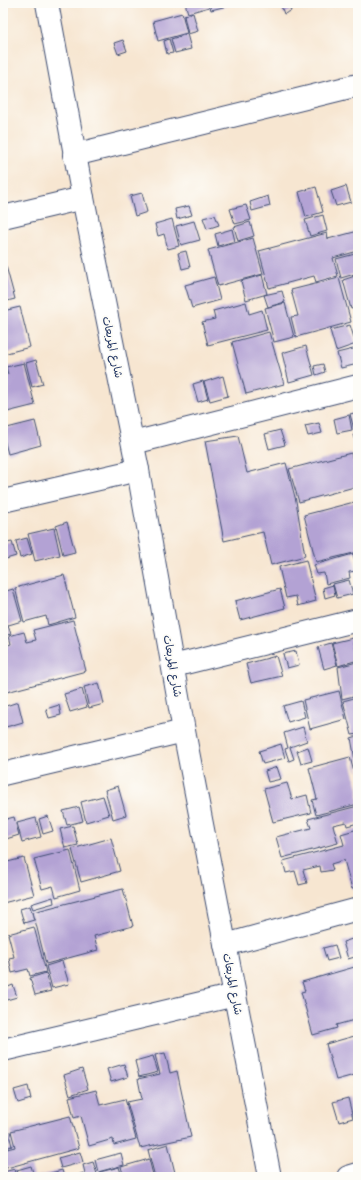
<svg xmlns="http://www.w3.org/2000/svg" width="361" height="1180" font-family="'Comic Neue','Playpen Sans Arabic',sans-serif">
	<rect width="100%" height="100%" fill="#fdfcf7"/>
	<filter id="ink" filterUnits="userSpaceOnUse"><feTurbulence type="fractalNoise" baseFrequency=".025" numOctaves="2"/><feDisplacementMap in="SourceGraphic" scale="8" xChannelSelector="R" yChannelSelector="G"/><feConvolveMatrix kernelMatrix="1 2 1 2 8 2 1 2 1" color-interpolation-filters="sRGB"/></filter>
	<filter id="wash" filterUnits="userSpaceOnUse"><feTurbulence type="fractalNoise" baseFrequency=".012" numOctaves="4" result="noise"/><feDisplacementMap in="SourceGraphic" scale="16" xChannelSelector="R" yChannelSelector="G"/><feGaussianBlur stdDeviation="0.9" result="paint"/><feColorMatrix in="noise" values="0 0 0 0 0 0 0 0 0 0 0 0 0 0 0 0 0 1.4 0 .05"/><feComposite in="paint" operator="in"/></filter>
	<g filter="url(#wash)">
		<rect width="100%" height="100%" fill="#f7e6d1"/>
		<g id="blocks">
			<g fill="#b3a2d4">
				<path d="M185 3H208L209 7 188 13Z"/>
				<path d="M209 3H235V4L211 10Z"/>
				<path d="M280 3H288L291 11 284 14Z"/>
				<path d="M182 13 187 33 158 41 153 21Z"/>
				<path d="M193 13 198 31 188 34 184 16Z"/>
				<path d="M187 34 191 49 175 53 171 39Z"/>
				<path d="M169 39 173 53 167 54 164 41Z"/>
				<path d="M123 40 127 51 118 54 114 43Z"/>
				<path d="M346 186 351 202 336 206 331 191Z"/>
				<path d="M316 187 323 212 306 217 299 192Z"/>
				<path d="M142 193 147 212 135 216 130 196Z"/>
				<path d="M268 196 270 206 252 211 250 202Z"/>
				<path d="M246 205 251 220 235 224 230 209Z"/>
				<path d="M189 206 192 215 177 219 175 209Z"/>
				<path d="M215 215 219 225 207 229 203 218Z"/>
				<path d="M323 215 327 231 310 236 305 220Z"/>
				<path d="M172 219 179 246 168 249 164 234 158 236 155 224Z"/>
				<path d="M194 221 200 240 181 245 176 226Z"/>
				<path d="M250 222 254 236 238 241 234 227Z"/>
				<path d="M232 229 235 241 218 246 215 234Z"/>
				<path d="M358 231V251L333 258 338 276 316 282 314 276 269 288 259 251 327 233 328 239Z"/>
				<path d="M253 238 263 274 218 286 208 250Z"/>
				<path d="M186 251 190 267 182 269 178 253Z"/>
				<path d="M355 254 358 264V273L341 278 336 259Z"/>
				<path d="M6 266 15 299 3 302V267Z"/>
				<path d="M262 275 267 294 246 300 241 281Z"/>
				<path d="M358 275V307L351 309 343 280Z"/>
				<path d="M214 277 220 300 192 308 185 285Z"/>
				<path d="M339 278 351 322 296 337 291 317 298 316 291 290Z"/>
				<path d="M282 291 285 302 268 307 264 295Z"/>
				<path d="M246 302 249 314 262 310 267 330 208 345 202 322 215 319 213 311Z"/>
				<path d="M285 303 294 337 274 342 265 308Z"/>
				<path d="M20 307 30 347 3 354V311Z"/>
				<path d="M350 325 356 344 336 351 330 330Z"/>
				<path d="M269 332 284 384 246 394 232 342Z"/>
				<path d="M306 346 314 375 289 382 282 353Z"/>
				<path d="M357 348 358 364 341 368 337 353Z"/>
				<path d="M36 360 43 384 32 387 26 363Z"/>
				<path d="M24 363 35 405 3 413V375L8 374 6 367Z"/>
				<path d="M323 364 325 372 316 375 314 366Z"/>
				<path d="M223 376 228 396 210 401 204 382Z"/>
				<path d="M203 381 208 399 198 402 193 384Z"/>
				<path d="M358 412V433H355L350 414Z"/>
				<path d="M349 415 352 430 337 433 334 419Z"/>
				<path d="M35 421 41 445 8 454 3 435V429Z"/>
				<path d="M319 423 322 433 308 436 305 426Z"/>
				<path d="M280 430 285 445 269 449 265 434Z"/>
				<path d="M358 434V450L353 435Z"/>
				<path d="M238 436 247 473 286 463 296 501 305 556 271 565 263 532 224 541 205 441Z"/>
				<path d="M351 453 358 479V486L299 502 289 469Z"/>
				<path d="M358 501V552L316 562 304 515Z"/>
				<path d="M67 522 75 552 63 555 56 526Z"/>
				<path d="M54 528 60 555 35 561 28 534Z"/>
				<path d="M27 538 32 554 20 558 16 541Z"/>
				<path d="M12 542 16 556 6 559 3 550V544Z"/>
				<path d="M353 554 357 571 349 572 350 578 326 584 324 573 317 574 314 565Z"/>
				<path d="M306 560 316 601 298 606 296 596 286 598 279 567Z"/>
				<path d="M64 575 75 617 48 625 46 616 24 622 15 588Z"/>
				<path d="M349 580 353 594 337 598 333 584Z"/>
				<path d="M333 585 335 595 325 598 323 588Z"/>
				<path d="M13 589 22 621 5 626 3 619V592Z"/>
				<path d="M280 589 285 608 240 620 235 601Z"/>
				<path d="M73 620 86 671 3 693V647L11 644 9 636 24 632 27 642 36 640 33 630Z"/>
				<path d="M8 626 11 634 3 636V628Z"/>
				<path d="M353 638 358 660 338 666 332 643Z"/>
				<path d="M331 643 337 665 324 669 318 647Z"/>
				<path d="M296 651 299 665 287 668 283 654Z"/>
				<path d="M276 656 282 676 251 683 246 664Z"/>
				<path d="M357 662 358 695 342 699 338 667Z"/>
				<path d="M99 683 104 704 89 708 84 687Z"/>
				<path d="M82 689 87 707 70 712 64 694Z"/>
				<path d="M339 691 346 719 310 729 303 700Z"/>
				<path d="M358 697V734L352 735 343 701Z"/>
				<path d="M301 701 305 717 288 722 283 706Z"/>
				<path d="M18 702 23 722 6 727 3 716V707Z"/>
				<path d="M59 705 61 715 49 718 46 709Z"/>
				<path d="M303 727 307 741 290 747 294 759 289 761 285 749 288 748 284 733Z"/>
				<path d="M358 736V771H357L351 738Z"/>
				<path d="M281 744 285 758 263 764 259 751Z"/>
				<path d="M308 747 312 761 301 764 297 751Z"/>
				<path d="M350 757 358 788V804L316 815 312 800 317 799 309 768Z"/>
				<path d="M277 767 281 779 268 782 265 771Z"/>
				<path d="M287 783 292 799 307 795 311 813 273 822 264 789Z"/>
				<path d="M118 786 126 815 113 819 105 790Z"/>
				<path d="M103 796 109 815 86 822 81 802Z"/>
				<path d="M358 806V823L347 826 346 822 333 825 338 843 282 858 276 837 311 828 308 819Z"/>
				<path d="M79 807 83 821 67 825 63 811Z"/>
				<path d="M48 816 53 831 43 834 39 819Z"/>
				<path d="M14 817 19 835 3 840V820Z"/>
				<path d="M36 818 41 837 22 842 17 823Z"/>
				<path d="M73 826 78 845 65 848 60 829Z"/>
				<path d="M358 829V888L352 889 344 860 331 864 333 870 321 872 320 866 303 870 307 883 299 885 295 871 286 873 283 861 344 845 341 834Z"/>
				<path d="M111 838 120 871 81 882 72 849Z"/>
				<path d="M70 850 80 890 56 897 53 886 42 889 34 859Z"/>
				<path d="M24 858 34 895 3 903V863Z"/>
				<path d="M123 889 133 926 94 936 98 950 46 964 33 912Z"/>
				<path d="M53 897 54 903 33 909 31 904Z"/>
				<path d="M30 906 34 920 24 923 20 909Z"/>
				<path d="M34 927 46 972 30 976 28 969 12 973 9 958 14 957 8 934Z"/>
				<path d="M358 937V956L348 959 343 942Z"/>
				<path d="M335 945 339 958 327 961 323 948Z"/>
				<path d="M62 961 69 984 52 988 46 966Z"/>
				<path d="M358 966V1019L336 1025 337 1028 313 1035 301 992 305 991 302 982Z"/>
				<path d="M46 973 51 991 35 995 30 978Z"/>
				<path d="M13 985 17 997 3 1001V989Z"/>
				<path d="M358 1035V1074L336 1080 326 1044Z"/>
				<path d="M165 1053 170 1073 177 1071 191 1137 140 1148 127 1102 142 1099 138 1079 160 1074 155 1055Z"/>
				<path d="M153 1056 158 1072 139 1077 135 1061Z"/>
				<path d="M124 1064 128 1077 111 1082 107 1069Z"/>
				<path d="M82 1069 88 1089 70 1095 64 1075Z"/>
				<path d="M28 1086 31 1099 18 1103 14 1090Z"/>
				<path d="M96 1090 100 1105 125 1099 136 1139 114 1145 113 1139 89 1146 81 1116 74 1118 69 1097Z"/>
				<path d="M348 1098 353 1118 339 1122 333 1102Z"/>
				<path d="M358 1102V1116L354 1103Z"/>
				<path d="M70 1116 79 1148 3 1169V1150L15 1147 11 1131Z"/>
				<path d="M8 1130 12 1146 3 1148V1131Z"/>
				<path d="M168 1144 176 1177H155L148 1150Z"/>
				<path d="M80 1152 83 1162 61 1168 58 1158Z"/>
				<path d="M121 1153 124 1165 98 1172 95 1160Z"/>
				<path d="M149 1159 153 1175 150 1176V1177H124L121 1167Z"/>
				<path d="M93 1162 98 1177H86L83 1165Z"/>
				<path d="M31 1166 34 1176 19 1177 17 1170Z"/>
				<path d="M119 1167 122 1177H101L100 1172Z"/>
				<path d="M15 1169 17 1177H3V1172Z"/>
				<path d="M62 1170 64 1177H36Z"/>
				<path d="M83 1173 84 1177H72Z"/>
			</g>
		</g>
	</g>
	<g filter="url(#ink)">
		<use href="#blocks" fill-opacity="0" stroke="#3c4a6f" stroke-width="1"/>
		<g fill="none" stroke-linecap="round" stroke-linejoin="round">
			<g stroke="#3c4a6f" stroke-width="24">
				<g id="street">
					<path d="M3 217 83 198"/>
					<path d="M133 443 358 386"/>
					<path d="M3 501 138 470"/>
					<path d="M173 666 358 620"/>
					<path d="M3 774 184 731"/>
					<path d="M225 945 358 909"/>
					<path d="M3 1050 235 995"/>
					<path d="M348 1177 358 1174"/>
				</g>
			</g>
			<g stroke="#3c4a6f" stroke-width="24">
				<g id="secondary">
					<path d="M47 3 83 198 138 470 184 731 270 1177"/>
					<path d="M74 155 358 85"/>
				</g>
			</g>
			<use href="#street" stroke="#fff" stroke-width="22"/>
			<use href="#secondary" stroke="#fff" stroke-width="22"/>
		</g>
	</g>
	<g text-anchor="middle" stroke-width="4" stroke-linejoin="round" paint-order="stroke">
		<g font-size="11" fill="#1b2f5e" stroke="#fdfcf7">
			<text transform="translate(113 347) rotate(78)" y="4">شارع المربعات</text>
			<text transform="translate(173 666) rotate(80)" y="4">شارع المربعات</text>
			<text transform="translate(233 984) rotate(79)" y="4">شارع المربعات</text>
		</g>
	</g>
	<rect width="361" height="1180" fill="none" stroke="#fdfcf7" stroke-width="16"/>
</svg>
